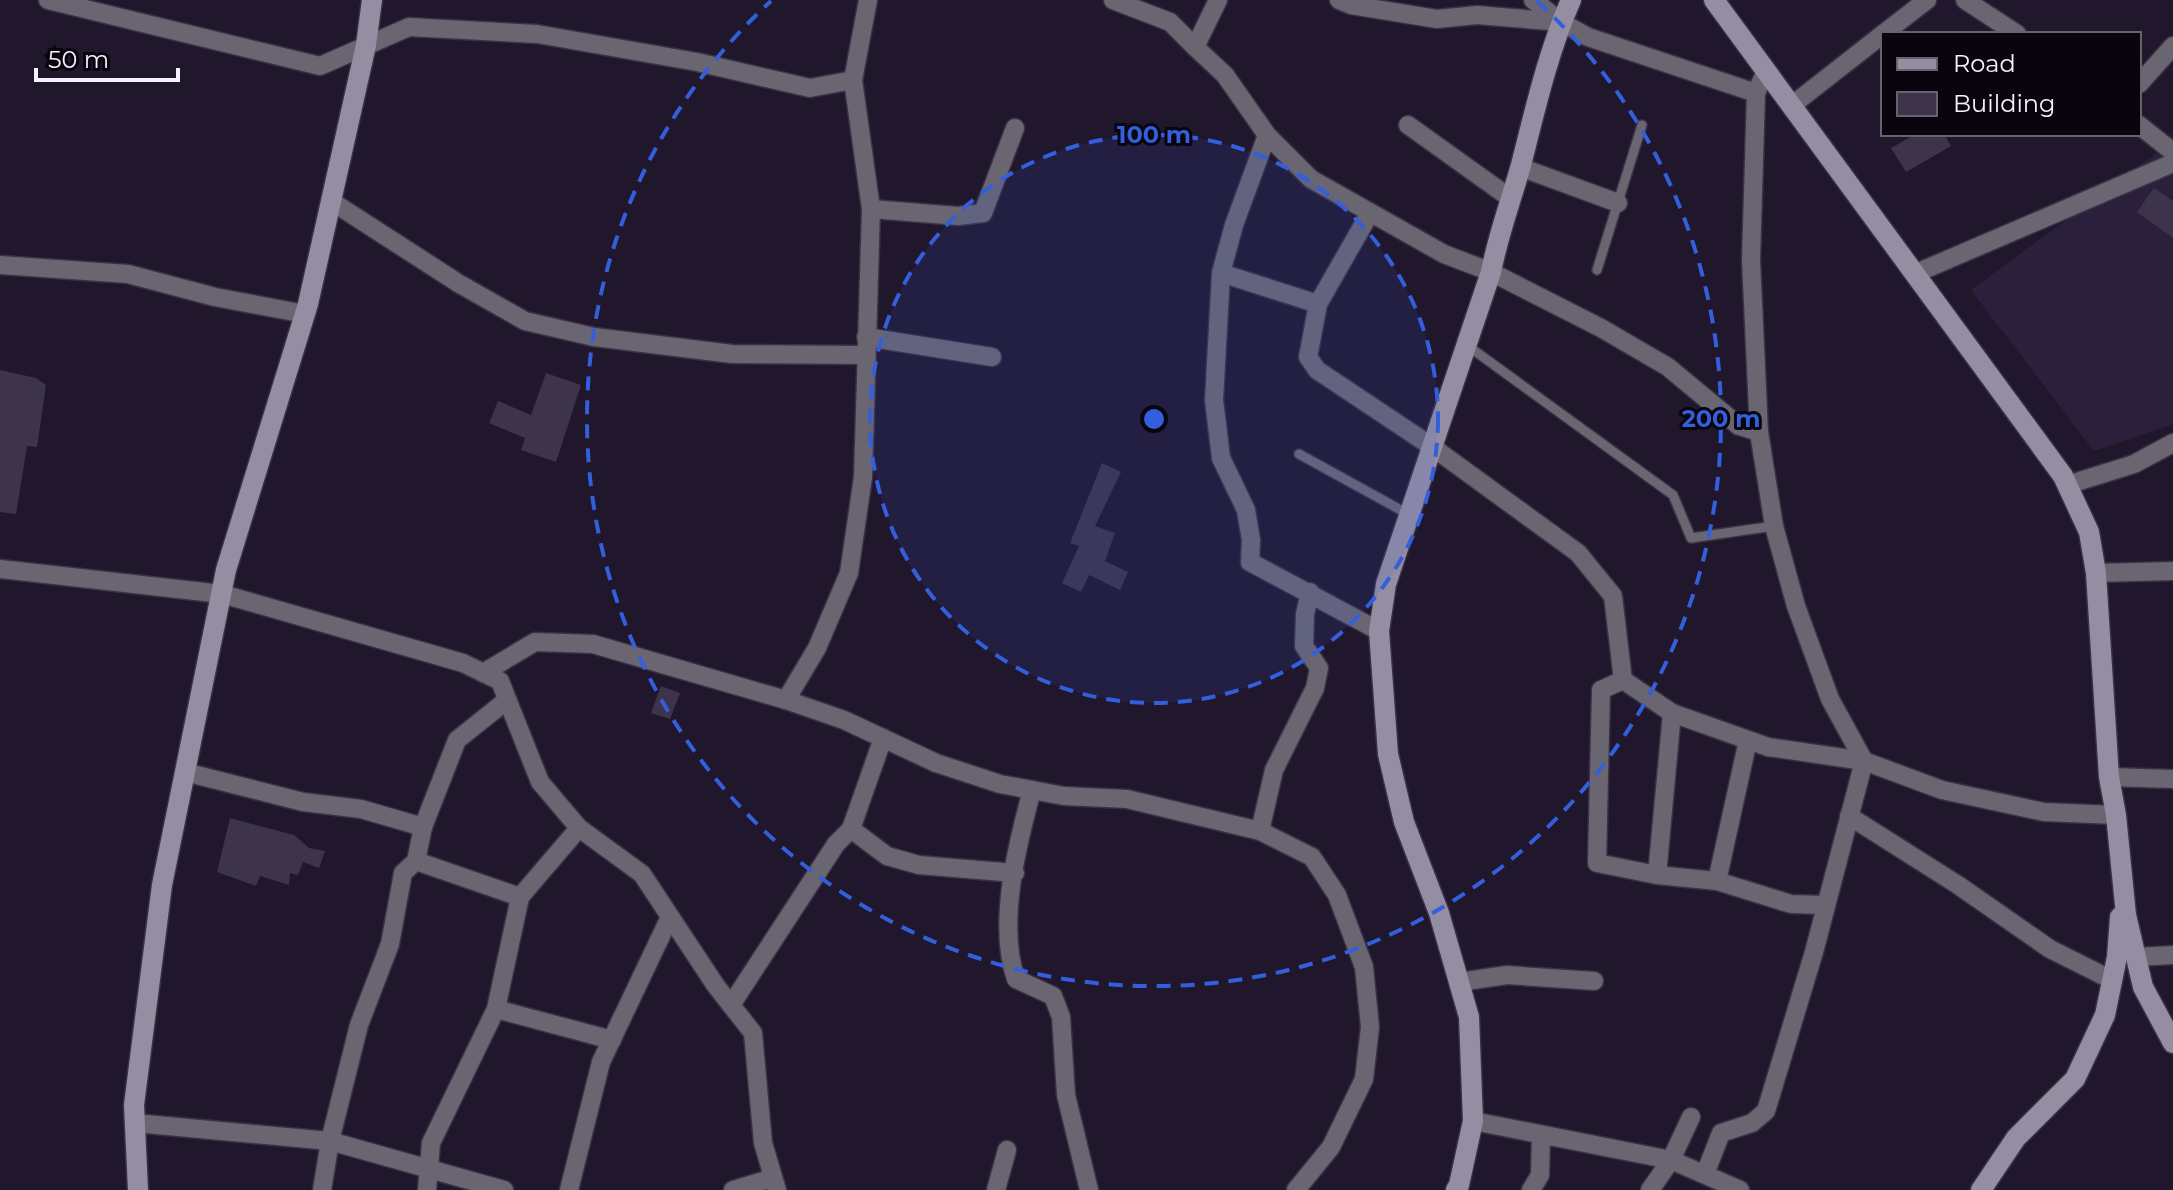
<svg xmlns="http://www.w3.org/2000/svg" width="2173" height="1190" font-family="Montserrat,sans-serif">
	<rect width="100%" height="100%" fill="#20172d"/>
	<path fill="#2b203c" d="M2169 144 2173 150V424L2094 451 1971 290Z"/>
	<g fill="#3d344c">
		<path d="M1916 134H1944L1951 146 1906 172 1891 148Z"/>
		<path d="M2154 188 2173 201V238L2137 212Z"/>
		<path d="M0 370 36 378 46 385 37 447 27 446 16 514 0 512Z"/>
		<path d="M546 373 581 385 556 462 521 450 525 438 489 423 498 401 531 415Z"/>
		<path d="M1102 463 1121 472 1095 526 1115 533 1105 561 1128 572 1120 590 1089 575 1081 592 1062 583 1079 546 1070 543Z"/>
		<path d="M661 686 680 693 670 719 651 713Z"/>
		<path d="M230 818 294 835 309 848 325 851 319 868 303 862 298 875 290 873 289 885 260 876 256 886 217 872Z"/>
	</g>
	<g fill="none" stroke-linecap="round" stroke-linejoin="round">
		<g stroke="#3a3146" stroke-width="12">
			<g id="lane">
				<path d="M1597 270 1642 125"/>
				<path d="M1468 346 1673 495 1691 538 1774 526"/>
				<path d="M1299 454 1408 514"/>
			</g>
		</g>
		<g stroke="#3a3146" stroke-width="21">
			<g id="street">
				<path d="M48 0 320 66 409 27 537 34 697 62 810 88 853 80"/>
				<path d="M1113 0 1170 22 1195 47"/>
				<path d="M1218 0 1195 47 1225 75 1267 135 1311 179 1444 254 1491 272 1601 328 1668 367 1739 426 1759 432"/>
				<path d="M1339 0 1351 5 1437 19 1477 15 1561 22"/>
				<path d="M1533 0 1561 22 1588 37 1756 93"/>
				<path d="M1965 0 2017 34"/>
				<path d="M1883 34 1927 0"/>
				<path d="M2139 84 2173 46"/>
				<path d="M1791 106 1883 34"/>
				<path d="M1408 125 1510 198"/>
				<path d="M2139 125 2173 152"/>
				<path d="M1267 135 1234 225 1221 273 1214 400 1221 458 1246 510 1251 540 1250 562 1379 631"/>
				<path d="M1520 167 1618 203"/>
				<path d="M331 201 458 283 525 321 594 337 732 354 866 355"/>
				<path d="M871 209 958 216 983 213 1015 128"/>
				<path d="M1370 213 1318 304 1308 357 1317 370 1431 446 1578 553 1613 596 1623 680 1672 713 1768 747 1864 761 1942 790 2044 812 2116 815"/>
				<path d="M0 265 128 274 215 297 305 314"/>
				<path d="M1221 273 1318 304"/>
				<path d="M1914 274 2173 163"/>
				<path d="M866 337 992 357"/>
				<path d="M2067 485 2134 464 2173 443"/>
				<path d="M0 569 222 594 463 663 500 681 540 782 579 828 642 874 716 986 753 1033 763 1143 777 1190"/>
				<path d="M2096 573 2173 571"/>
				<path d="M483 673 535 642 593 644 786 700 844 720 936 763 1000 784 1064 796 1127 799 1260 831 1312 857 1337 895 1364 967 1370 1027 1364 1079 1331 1147 1296 1190"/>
				<path d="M1623 680 1601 690 1597 863 1657 875 1717 881 1791 904 1825 905"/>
				<path d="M786 700 817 648 849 573 863 477 871 209 853 80 868 0"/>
				<path d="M185 772 303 802 361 809 423 827"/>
				<path d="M2109 777 2173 779"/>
				<path d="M1032 790C1017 845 997 925 1016 979L1053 996 1061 1017 1066 1095 1089 1190"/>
				<path d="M1849 816 1958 885 2050 949 2112 980"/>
				<path d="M851 829 887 856 919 865 1015 873"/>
				<path d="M1260 831 1274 770 1315 688 1319 668 1304 646 1305 614 1310 592"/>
				<path d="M416 861 520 897"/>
				<path d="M1657 875 1672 713"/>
				<path d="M1717 881 1748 740"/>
				<path d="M2136 957 2173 955"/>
				<path d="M1459 982 1507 975 1594 981"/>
				<path d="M731 1005 836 844 851 829 883 738"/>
				<path d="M496 1009 612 1040"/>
				<path d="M1473 1121 1671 1160 1740 1190"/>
				<path d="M135 1123 330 1141 504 1190"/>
				<path d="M1705 1174 1721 1133 1752 1123 1766 1111 1814 952 1864 761 1830 699 1796 606 1774 526 1759 432 1751 260 1756 93 1766 71"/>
				<path d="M322 1190 330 1141 359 1025 390 944 403 873 416 861 423 827 457 740 507 700"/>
				<path d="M427 1190 431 1143 496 1009 520 897 579 828"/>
				<path d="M569 1190 601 1062 670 917"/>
				<path d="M733 1190 773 1178"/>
				<path d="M996 1190 1007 1150"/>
				<path d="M1531 1190 1540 1175 1541 1136"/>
				<path d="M1650 1190 1671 1160 1691 1117"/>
			</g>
		</g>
		<g stroke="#3a3146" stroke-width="23">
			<g id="secondary">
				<path d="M1714 0 2063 476 2089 532 2096 573 2109 777 2116 815 2126 915 2143 987 2173 1043"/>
				<path d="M138 1190 134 1105 162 885 226 570 308 304 366 45 372 0"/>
				<path d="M1456 1190 1459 1185 1473 1121 1469 1017 1439 913 1404 822 1388 754 1379 631 1386 584 1491 272C1498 235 1511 201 1521 165 1535 110 1548 52 1571 0"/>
				<path d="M1981 1190 2016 1138 2075 1079 2105 1015 2117 957 2120 917"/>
			</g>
		</g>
		<use href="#lane" stroke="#696571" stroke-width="9"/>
		<use href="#street" stroke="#696571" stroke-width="18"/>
		<use href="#secondary" stroke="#958ea2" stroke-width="20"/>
	</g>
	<circle cx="1154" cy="419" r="284" fill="#335edc" fill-opacity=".12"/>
	<g fill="none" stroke="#335edc" stroke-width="4" stroke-dasharray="14 10">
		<circle cx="1154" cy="419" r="284"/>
		<path d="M1537 1A567 567 0 1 1 771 1"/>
	</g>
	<circle cx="1154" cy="419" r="12" fill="#335edc" stroke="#08050e" stroke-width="4"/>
	<g font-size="24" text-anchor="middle" font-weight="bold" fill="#335edc" stroke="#08050e" stroke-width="6" stroke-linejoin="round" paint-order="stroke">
		<text x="1154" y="143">100 m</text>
		<text x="1721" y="427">200 m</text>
	</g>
	<rect x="1881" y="32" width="260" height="104" fill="#08050e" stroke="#67636e" stroke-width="2"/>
	<rect x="1897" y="58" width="40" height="12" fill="#958ea2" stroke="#67636e" stroke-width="2"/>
	<text x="1953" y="72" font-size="24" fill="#f5f1fe">Road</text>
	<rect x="1897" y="92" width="40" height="24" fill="#3d344c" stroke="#67636e" stroke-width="2"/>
	<text x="1953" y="112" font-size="24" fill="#f5f1fe">Building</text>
	<path d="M36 68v12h142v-12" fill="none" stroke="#f5f1fe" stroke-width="4"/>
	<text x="48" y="68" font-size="24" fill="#f5f1fe" stroke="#08050e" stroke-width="6" paint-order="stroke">50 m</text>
</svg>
